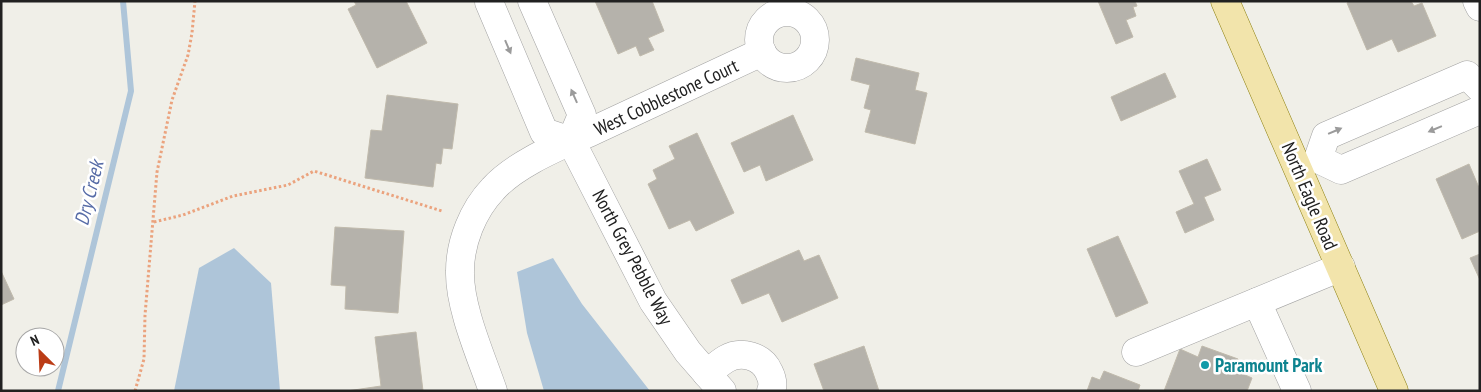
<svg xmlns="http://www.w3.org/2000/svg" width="1481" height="392" font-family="'PT Sans Narrow',sans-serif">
	<rect width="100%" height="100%" fill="#f0efe8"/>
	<g fill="#aec5d9">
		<path d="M234 248 271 283 280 391H174L199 268Z"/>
		<path d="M553 258 582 304 650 391H544L527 333 517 272Z"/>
	</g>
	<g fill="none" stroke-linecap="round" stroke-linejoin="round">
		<path stroke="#aec5d9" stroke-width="6" d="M58 391 131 91 123 1"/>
	</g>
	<g fill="#b5b2ab" stroke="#c0baac">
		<path d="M354 1H406L427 43 377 68 348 9 356 5Z"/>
		<path d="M595 1H652L664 31 648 38 654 50 640 56 636 46 618 54Z"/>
		<path d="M1098 1H1135L1137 6 1133 7 1136 16 1126 20 1133 37 1116 44Z"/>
		<path d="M1350 1H1411L1414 6 1422 3 1436 36 1398 52 1392 39 1367 50 1347 3Z"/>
		<path d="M856 58 919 73 915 90 927 93 915 144 865 132 871 110 864 108 870 85 851 80Z"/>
		<path d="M1165 73 1176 97 1121 121 1111 97Z"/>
		<path d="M387 95 458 104 452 149 443 148 441 164 436 163 433 187 365 178 371 130 382 131Z"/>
		<path d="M793 115 813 160 766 181 760 165 744 172 731 143Z"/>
		<path d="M697 133 734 213 696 231 690 220 669 229 648 184 657 179 653 170 675 159 669 146Z"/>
		<path d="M1207 159 1221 190 1204 197 1214 220 1185 233 1176 212 1194 204 1179 171Z"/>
		<path d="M1469 164 1480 190V231L1462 239 1436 179Z"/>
		<path d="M335 227 404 231 398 313 345 309 346 286 331 285Z"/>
		<path d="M1118 236 1148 303 1116 317 1087 249Z"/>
		<path d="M799 250 804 261 819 255 838 298 782 322 769 293 742 304 731 280Z"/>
		<path d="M1480 254V280L1470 258Z"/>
		<path d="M1 271 14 299 1 305Z"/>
		<path d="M416 332 423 391H347L381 386 375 337Z"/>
		<path d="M864 346 879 391H824L814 364Z"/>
		<path d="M1202 346 1238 359 1234 370 1252 378 1247 391H1164L1180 349 1198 357Z"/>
		<path d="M1104 371 1140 385 1138 391H1087L1092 377 1100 380Z"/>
	</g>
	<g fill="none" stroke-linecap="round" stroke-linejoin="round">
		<g stroke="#a2a2a2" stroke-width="29">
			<g id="minor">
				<path d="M532 1 582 115 571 141"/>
				<path d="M1477 1 1480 7"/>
				<path d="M489 2 544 132 571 141 653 301 688 352 722 391"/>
				<circle cx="787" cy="40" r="28"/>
				<path d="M1480 88 1467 75 1326 136 1318 159 1341 170 1480 110"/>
				<path d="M1257 302 1297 391"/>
				<path d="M1136 352 1341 267"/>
				<path d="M707 374C713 369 719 363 726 359 741 350 762 356 769 372 772 378 774 384 771 391"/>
				<path d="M493 391C481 356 459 307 460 271 460 242 473 210 493 189 517 162 565 144 597 129 652 103 707 78 762 52"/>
			</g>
		</g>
		<g stroke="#8d8011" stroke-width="29">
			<path id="major" d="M1225 1 1394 391"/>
		</g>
		<g stroke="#eba37e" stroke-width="3" stroke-dasharray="2.5 2.5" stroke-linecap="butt">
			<path d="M154 222 183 215 233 196 288 185 314 171 442 211"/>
			<path d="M135 391 144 359 145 315 157 172 172 100 188 55 192 33 195 1"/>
		</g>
		<use href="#minor" stroke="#fff" stroke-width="28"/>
		<use href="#major" stroke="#f2e4ab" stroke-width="28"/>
	</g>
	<defs><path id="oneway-solid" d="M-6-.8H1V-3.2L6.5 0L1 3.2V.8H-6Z" transform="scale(1.25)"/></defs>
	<g fill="#9b9b9b">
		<use href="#oneway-solid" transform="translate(508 47) rotate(67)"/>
		<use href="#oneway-solid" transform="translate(574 96) rotate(-114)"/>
		<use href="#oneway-solid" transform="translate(1435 129) rotate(157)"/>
		<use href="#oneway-solid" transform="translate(1335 131) rotate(-23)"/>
	</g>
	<circle fill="#0f9aa8" stroke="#fff" stroke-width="2" cx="1205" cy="365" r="5"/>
	<g text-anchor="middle" stroke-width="5" stroke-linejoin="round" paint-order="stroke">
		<g font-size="19" fill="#212121" stroke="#fff">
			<text transform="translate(666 97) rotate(-25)" y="7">West Cobblestone Court</text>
			<text transform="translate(1310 196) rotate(67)" y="7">North Eagle Road</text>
			<text transform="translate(633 257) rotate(62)" y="7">North Grey Pebble Way</text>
		</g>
		<g font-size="19" font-weight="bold" fill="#0d838f" stroke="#fff" text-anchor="start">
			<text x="1215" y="372">Paramount Park</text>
		</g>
		<g font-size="20" font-style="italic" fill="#576ca7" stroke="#fff">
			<text transform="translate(89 193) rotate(-76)" y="7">Dry Creek</text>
		</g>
	</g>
	<rect width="1481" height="392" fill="none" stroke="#212121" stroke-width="5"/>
	<g transform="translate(40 352) rotate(336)"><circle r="24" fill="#ffffff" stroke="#a6a6a6"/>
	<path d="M0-4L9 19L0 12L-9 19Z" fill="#bb3c16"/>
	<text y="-8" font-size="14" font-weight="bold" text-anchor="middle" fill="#212121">N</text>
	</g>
</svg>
